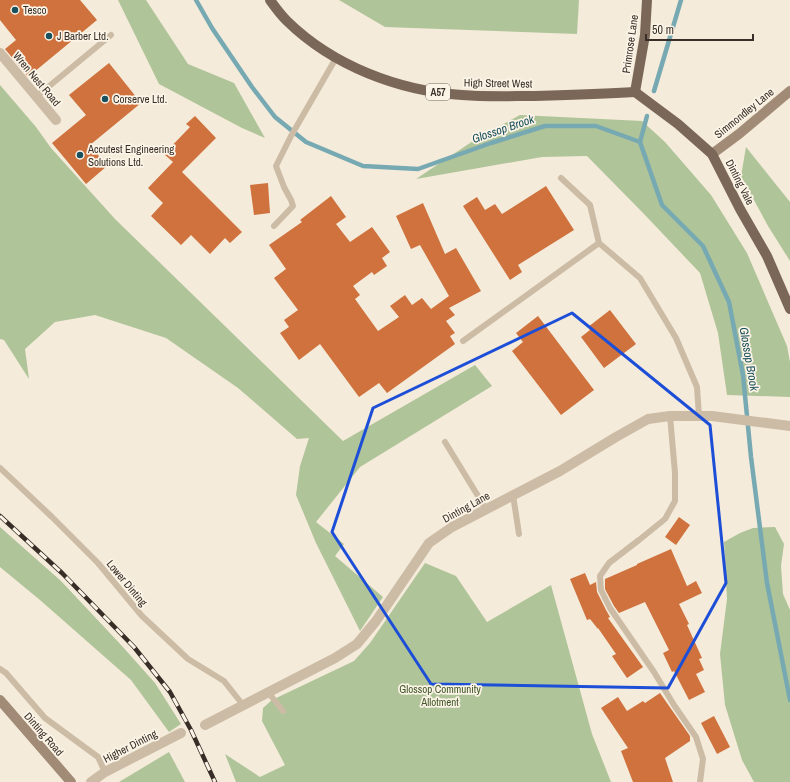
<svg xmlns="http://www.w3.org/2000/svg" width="790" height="782" font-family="'Archivo Narrow',sans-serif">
	<rect width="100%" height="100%" fill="#f4ebda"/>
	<g fill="#b0c499">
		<path d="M118 0H146L188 64 234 83 265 138 242 128 159 84Z"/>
		<path d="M339 0H579L577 34 385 27Z"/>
		<path d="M0 85 36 127 51 148 115 219 343 441 475 365 492 386 360 467 316 522 344 544 335 556 383 597 360 631 316 543 296 495 300 466 309 438 297 439 238 388 166 338 95 315 55 322 25 349 29 379 4 340 0 339Z"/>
		<path d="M520 115 642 121 665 142 711 195 747 253 787 346 790 362V397L727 395 718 333 700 273 644 214 587 156 542 157 416 179 476 139Z"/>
		<path d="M746 147 790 202V261L768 226 741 176Z"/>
		<path d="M0 527 61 581 122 646 155 683 181 724 169 732 131 680 40 600 0 567Z"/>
		<path d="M775 527 784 544 781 566 783 594 790 610V782H754L742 760 725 705 720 654 727 599 724 542 740 533 753 528Z"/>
		<path d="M425 563 456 576 487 622 551 585 592 734 611 782H236L225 754 260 777 285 765 262 721 263 708 272 700 354 661 370 643Z"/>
		<path d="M169 752 185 782H119Z"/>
	</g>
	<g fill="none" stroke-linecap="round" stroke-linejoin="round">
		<g stroke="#77a9b3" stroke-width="4.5">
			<path d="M196 0 212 28 252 87 275 117 306 142 363 166 418 169 491 143 545 126H596L640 142 662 205 703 246 729 302 743 375 751 457 767 583 790 700"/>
			<path d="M654 91 681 0"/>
			<path d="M640 142 647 116"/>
		</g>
	</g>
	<g fill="#cf723d">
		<path d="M0 0H80L97 20 28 77 5 49 16 40 0 20Z"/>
		<path d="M109 63 141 103 90 145 107 166 86 184 52 143 86 115 69 95Z"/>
		<path d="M195 116 216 138 182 172 242 232 230 243 225 238 210 254 191 235 181 245 151 216 163 203 148 188 173 162 164 154 190 127 186 124Z"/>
		<path d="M268 183 270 213 254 215 250 185Z"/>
		<path d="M546 186 574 230 518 265 522 272 510 280 463 206 477 197 485 210 495 204 502 214Z"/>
		<path d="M331 196 346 217 336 224 350 242 372 227 390 252 382 258 387 266 374 275 372 272 353 286 360 295 355 299 378 331 399 317 390 306 405 295 412 305 422 298 431 309 449 296 420 245 411 249 396 216 423 203 445 254 456 248 481 291 449 308 455 315 446 321 455 333 450 336 455 344 387 393 379 383 359 397 320 344 299 360 280 333 289 327 284 320 298 310 274 278 286 269 269 245 302 222 300 220Z"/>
		<path d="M610 310 636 344 604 368 581 337 590 330 588 327Z"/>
		<path d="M538 316 594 390 561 415 512 351 523 342 516 333Z"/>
		<path d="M679 517 690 525 676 545 665 537Z"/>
		<path d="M671 549 687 586 696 581 702 593 679 604 689 624 687 625 702 658 699 659 704 670 696 674 705 692 689 700 674 671 672 672 663 653 669 650 645 602 619 613 614 606 605 589V579L637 565V564Z"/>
		<path d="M585 573 590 585 596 582 597 592 606 610 610 617 608 618 643 667 627 678 612 656 616 654 598 628V629L590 619 587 620 570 579Z"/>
		<path d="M660 693 690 736V741L665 758 673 782H633L621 751 628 748 601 708 618 697 627 711 643 701 645 703Z"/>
		<path d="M714 716 730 747 717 754 701 723Z"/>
	</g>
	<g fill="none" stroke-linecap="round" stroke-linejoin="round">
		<g stroke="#cdbca5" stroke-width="6">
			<path d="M36 97 111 35"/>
			<path d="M561 178 590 205 599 243"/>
			<path d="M274 226 293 206 291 200 284 187 276 166 291 136 336 58"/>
			<path d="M463 341 599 243 640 278 676 338 697 387 699 416"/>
			<path d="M670 416 675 473V501L665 519 639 540 609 563 600 576 601 590 610 608 654 672 674 705 696 737 703 759 700 782"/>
			<path d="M445 442 486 509"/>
			<path d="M0 468 52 517 98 563 142 616 188 659 224 681 243 705"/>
			<path d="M513 495 519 534"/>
			<path d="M0 669 6 673 45 718 98 757 105 772"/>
			<path d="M268 692 283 711"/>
		</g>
		<g stroke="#cdbca5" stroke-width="10">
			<path d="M0 53 56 120"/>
			<path d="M205 725 335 658 357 644 376 621 429 543 452 527 560 471 616 437 648 419 670 416H712L790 426"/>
			<path d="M91 782 105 772 181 733"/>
		</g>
		<g stroke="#a18b76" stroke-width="10">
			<path d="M712 154 739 134 790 91"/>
			<path d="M0 700 71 782"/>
		</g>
		<g stroke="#7b6757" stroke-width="10">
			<path d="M270 0C275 7 281 15 287 21 333 66 399 91 462 95 487 97 511 96 535 96 569 95 602 94 635 92"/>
			<path d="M635 92 678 124 712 154 740 209 767 256 790 309"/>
			<path d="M635 92 645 35 647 0"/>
		</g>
		<g stroke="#382e27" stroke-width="4.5">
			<path id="rail" d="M0 516 62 573 134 647 170 692 191 730 215 782"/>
		</g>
		<use href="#rail" stroke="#fbf4e7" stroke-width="3" stroke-dasharray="9" stroke-linecap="butt"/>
	</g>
	<path fill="none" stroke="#1d4ed8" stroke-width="3" stroke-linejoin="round" d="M572 313 710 425 726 583 668 688 431 684 332 532 373 408Z"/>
	<g fill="#19505d" stroke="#fbf4e7" stroke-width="1.5">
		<circle cx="15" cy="10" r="4"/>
		<circle cx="49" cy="36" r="4"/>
		<circle cx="105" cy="99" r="4"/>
		<circle cx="80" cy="155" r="4"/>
	</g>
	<g text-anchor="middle" stroke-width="3.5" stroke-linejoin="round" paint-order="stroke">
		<rect fill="#fbf4e7" stroke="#726961" stroke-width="1" x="426" y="84" width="24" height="16" rx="3"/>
		<g font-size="10" font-weight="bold" fill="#382e27">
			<text x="438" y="96">A57</text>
		</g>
		<g font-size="11" fill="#382e27" stroke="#fbf4e7" text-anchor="start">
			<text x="23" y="14">Tesco</text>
			<text x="57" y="40">J Barber Ltd.</text>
			<text x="113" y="103">Corserve Ltd.</text>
			<text x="88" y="153">Accutest Engineering<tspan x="88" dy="13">Solutions Ltd.</tspan></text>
		</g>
		<g font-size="11" fill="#382e27" stroke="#fbf4e7">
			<text transform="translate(630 44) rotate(-82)" y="4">Primrose Lane</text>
			<text transform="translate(37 79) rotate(50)" y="4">Wren Nest Road</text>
			<text transform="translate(498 83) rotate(1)" y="4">High Street West</text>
			<text transform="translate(744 113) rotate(-39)" y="4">Simmondley Lane</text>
			<text transform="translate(740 182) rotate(63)" y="4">Dinting Vale</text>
			<text transform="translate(466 507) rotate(-29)" y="4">Dinting Lane</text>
			<text transform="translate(127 583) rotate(50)" y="4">Lower Dinting</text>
			<text transform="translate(44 734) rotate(49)" y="4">Dinting Road</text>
			<text transform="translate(130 746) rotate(-27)" y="4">Higher Dinting</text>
		</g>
		<g font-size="11" fill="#415829" stroke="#fbf4e7">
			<text x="440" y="693">Glossop Community<tspan x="440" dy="13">Allotment</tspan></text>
		</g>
		<g font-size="12" font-style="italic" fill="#19505d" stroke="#fbf4e7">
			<text transform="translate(503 129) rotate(-19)" y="4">Glossop Brook</text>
			<text transform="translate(749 359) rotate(80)" y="4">Glossop Brook</text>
		</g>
	</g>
	<path d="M646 34v6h107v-6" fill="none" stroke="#382e27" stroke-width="2"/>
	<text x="652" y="34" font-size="12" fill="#382e27" stroke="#fbf4e7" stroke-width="3" paint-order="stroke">50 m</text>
</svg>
